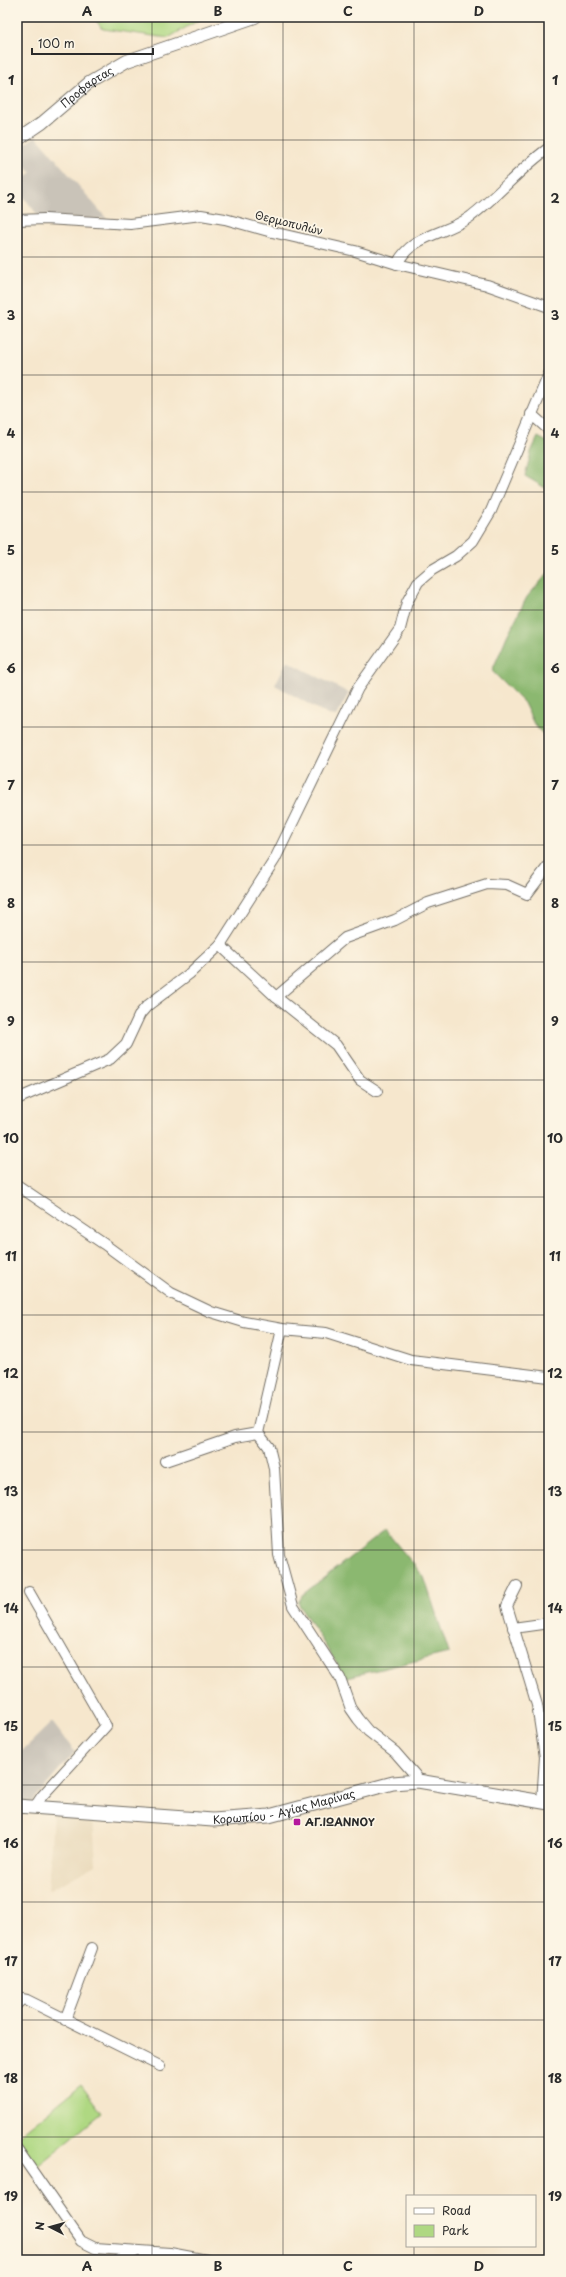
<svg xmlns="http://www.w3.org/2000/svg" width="566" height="2277" font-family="'Playpen Sans',sans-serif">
	<rect width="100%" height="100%" fill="#fcf5e5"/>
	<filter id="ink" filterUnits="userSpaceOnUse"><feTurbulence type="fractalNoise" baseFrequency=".025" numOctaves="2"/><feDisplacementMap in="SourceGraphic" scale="8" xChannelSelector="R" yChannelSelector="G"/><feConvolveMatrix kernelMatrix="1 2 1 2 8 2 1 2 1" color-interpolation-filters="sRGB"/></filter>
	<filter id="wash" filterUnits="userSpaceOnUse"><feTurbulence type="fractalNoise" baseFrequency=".012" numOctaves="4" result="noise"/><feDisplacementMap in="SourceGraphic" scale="16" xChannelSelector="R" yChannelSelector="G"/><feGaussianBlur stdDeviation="0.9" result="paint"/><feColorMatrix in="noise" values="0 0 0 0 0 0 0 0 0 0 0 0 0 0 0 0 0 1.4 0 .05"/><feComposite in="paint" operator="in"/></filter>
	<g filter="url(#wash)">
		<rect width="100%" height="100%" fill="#f6e7cd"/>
		<path fill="#e9d9ba" d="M53 1815 93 1818 96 1865 48 1891Z"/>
		<g fill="#c9c3b8">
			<path d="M36 136 107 219 39 217 17 188V183L31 173 17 155V150Z"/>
			<path d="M287 661 349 693 336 716 328 715 275 685Z"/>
			<path d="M52 1722 75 1752 32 1802 17 1801V1750H23Z"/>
		</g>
		<g fill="#afd882" stroke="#6d8256">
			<path d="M93 17H204L168 38 103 29Z"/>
			<path d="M81 2085 102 2113 35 2168 17 2143V2137Z"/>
		</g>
		<g fill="#8bb870" stroke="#5b724e">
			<path d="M538 437 549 443V490L525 476 531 452Z"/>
			<path d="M549 572V741L534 724 524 703 492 671 507 636 527 597Z"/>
			<path d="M385 1530 424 1577 449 1653 343 1678 337 1664 298 1603 302 1595Z"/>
		</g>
	</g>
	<g filter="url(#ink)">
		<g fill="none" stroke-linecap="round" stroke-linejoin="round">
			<g stroke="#726d64" stroke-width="12">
				<g id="minor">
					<path d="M17 220 45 219 130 224 201 215 225 219 272 232 355 251 397 264 487 285 549 307"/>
					<path d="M397 264C412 234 445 235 470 217 498 196 520 168 549 148"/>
					<path d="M531 414 549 430"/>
					<path d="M220 945 276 997 336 1045 360 1080 377 1091"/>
					<path d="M276 997 345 938 395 920 428 903 487 884 507 885 527 894 549 865"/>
					<path d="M17 1099 110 1059 126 1044 140 1014 147 1006 189 974 220 945 275 859 358 688 400 629 407 602 418 582 432 570 456 556 473 541 491 511 549 374"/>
					<path d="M17 1185 104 1244 171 1293 211 1312 244 1322 282 1329 326 1333 411 1360 549 1377"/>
					<path d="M282 1329 258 1433 269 1447 274 1468 279 1555 293 1606 340 1678 351 1709 358 1719 368 1731 395 1752 416 1776 418 1781"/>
					<path d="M165 1461 235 1437 258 1433"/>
					<path d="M517 1586 507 1606 537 1705 545 1757 542 1802"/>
					<path d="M29 1592 106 1726 42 1796 34 1808"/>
					<path d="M513 1628 549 1623"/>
					<path d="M17 2004 22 1999 27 2000 160 2066"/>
					<path d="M65 2020 92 1948"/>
					<path d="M17 2149 81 2241 95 2248 170 2253 207 2260"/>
					<path d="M119 2260 135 2252"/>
				</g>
			</g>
			<g stroke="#726d64" stroke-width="14">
				<g id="tertiary">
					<path id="s1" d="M17 140 42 123 89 83 127 61 255 17"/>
				</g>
			</g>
			<g stroke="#726d64" stroke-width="15">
				<g id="secondary">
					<path id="s2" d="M17 1806 213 1820 269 1816 393 1783 418 1781 549 1803"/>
				</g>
			</g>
			<use href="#minor" stroke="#fff" stroke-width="10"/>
			<use href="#tertiary" stroke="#fff" stroke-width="12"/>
			<use href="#secondary" stroke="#fff" stroke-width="13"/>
		</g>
	</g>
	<path fill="none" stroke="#2b2b2b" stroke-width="1" stroke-opacity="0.55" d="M152 17V2260M283 17V2260M414 17V2196M17 140H549M17 257H549M17 375H549M17 492H549M17 610H549M17 727H549M17 845H549M17 962H549M17 1080H549M17 1197H549M17 1315H549M17 1432H549M17 1550H549M17 1667H549M17 1785H549M17 1902H549M17 2020H549M17 2137H549M414 2246V2260"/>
	<rect fill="#b5179e" stroke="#fcf5e5" stroke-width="1.5" x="293" y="1818" width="8" height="8" rx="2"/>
	<g text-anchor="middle" stroke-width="3.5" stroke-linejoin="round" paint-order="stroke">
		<g font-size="11" fill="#2b2b2b" stroke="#fcf5e5">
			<text dy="4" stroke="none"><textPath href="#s1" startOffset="88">Προφαρτας</textPath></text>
			<text transform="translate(289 223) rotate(14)" y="4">Θερμοπυλών</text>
			<text dy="4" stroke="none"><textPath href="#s2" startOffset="269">Κορωπίου - Αγίας Μαρίνας</textPath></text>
		</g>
		<g font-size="11" font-weight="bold" fill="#2b2b2b" stroke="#fcf5e5" text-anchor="start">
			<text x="305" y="1826">ΑΓ.ΙΩΑΝΝΟΥ</text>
		</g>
	</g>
	<rect width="566" height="2277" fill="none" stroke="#fcf5e5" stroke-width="44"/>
	<rect x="406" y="2195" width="130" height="52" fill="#fcf5e5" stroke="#a8a49b"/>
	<rect x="414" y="2208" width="20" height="6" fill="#ffffff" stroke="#a8a49b"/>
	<text x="442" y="2215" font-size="12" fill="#2b2b2b">Road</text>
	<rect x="414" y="2225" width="20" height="12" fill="#afd882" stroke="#a8a49b"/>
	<text x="442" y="2235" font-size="12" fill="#2b2b2b">Park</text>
	<g transform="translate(50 2227) rotate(276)" stroke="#fcf5e5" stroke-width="3" paint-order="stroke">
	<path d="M0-3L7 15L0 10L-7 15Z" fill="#2b2b2b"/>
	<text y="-6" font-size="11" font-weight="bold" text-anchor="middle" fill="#2b2b2b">N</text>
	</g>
	<path d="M32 48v6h121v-6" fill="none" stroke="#2b2b2b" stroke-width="2"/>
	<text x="38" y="48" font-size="12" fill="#2b2b2b" stroke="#fcf5e5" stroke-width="3" paint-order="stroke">100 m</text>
	<rect x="22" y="22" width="522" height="2233" fill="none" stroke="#2b2b2b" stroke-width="1.5"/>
	<g font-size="13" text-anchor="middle" font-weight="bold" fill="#2b2b2b">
		<text x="87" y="16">A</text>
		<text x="218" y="16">B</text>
		<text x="348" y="16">C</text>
		<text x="479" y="16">D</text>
		<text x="11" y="85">1</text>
		<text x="555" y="85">1</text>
		<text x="11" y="203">2</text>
		<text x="555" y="203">2</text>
		<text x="11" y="320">3</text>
		<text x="555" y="320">3</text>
		<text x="11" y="438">4</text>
		<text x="555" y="438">4</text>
		<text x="11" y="555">5</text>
		<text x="555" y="555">5</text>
		<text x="11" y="673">6</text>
		<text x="555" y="673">6</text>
		<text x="11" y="790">7</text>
		<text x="555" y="790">7</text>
		<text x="11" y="908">8</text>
		<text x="555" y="908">8</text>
		<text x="11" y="1026">9</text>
		<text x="555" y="1026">9</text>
		<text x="11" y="1143">10</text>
		<text x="555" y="1143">10</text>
		<text x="11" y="1261">11</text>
		<text x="555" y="1261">11</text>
		<text x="11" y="1378">12</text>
		<text x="555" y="1378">12</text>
		<text x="11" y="1496">13</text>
		<text x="555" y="1496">13</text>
		<text x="11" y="1613">14</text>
		<text x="555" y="1613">14</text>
		<text x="11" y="1731">15</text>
		<text x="555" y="1731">15</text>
		<text x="11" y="1848">16</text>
		<text x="555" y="1848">16</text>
		<text x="11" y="1966">17</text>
		<text x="555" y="1966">17</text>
		<text x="11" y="2083">18</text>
		<text x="555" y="2083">18</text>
		<text x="11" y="2201">19</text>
		<text x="555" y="2201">19</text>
		<text x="87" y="2271">A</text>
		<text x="218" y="2271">B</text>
		<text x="348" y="2271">C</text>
		<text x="479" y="2271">D</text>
	</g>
</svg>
